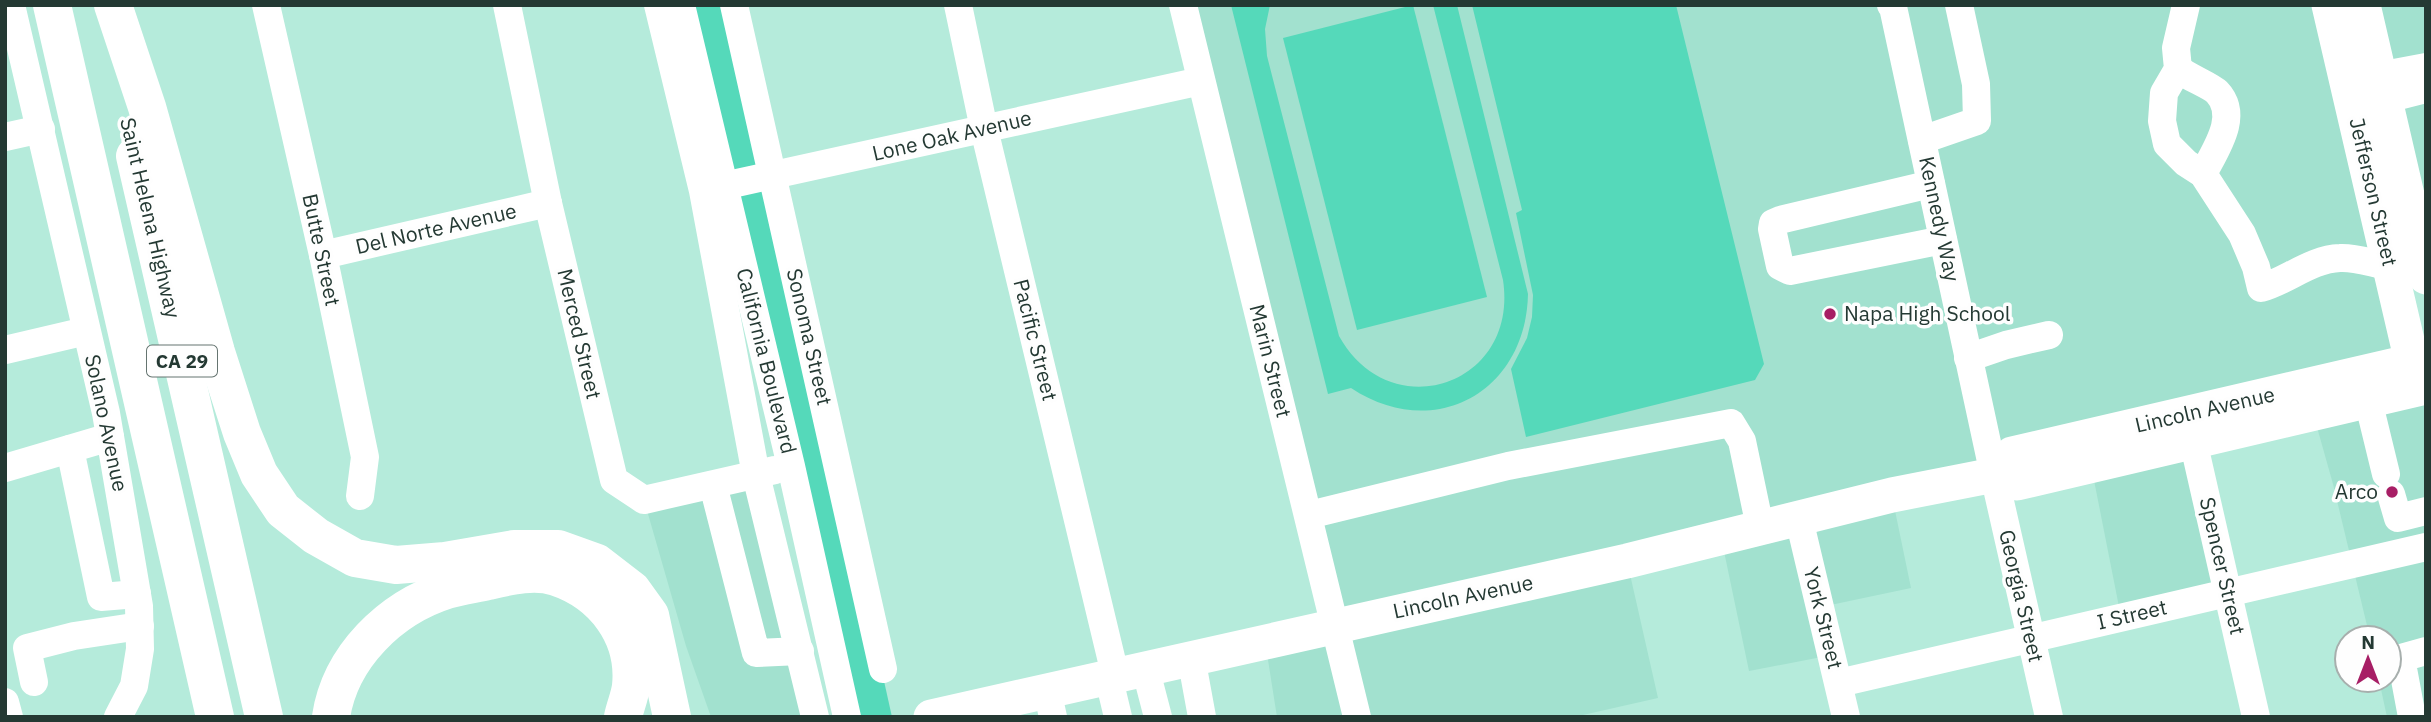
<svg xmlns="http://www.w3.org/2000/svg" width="2431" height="722" font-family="'IBM Plex Sans',sans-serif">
	<rect width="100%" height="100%" fill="#b5ebdb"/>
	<g fill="#a2e1cf">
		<path d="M1183 5H2329L2412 362 1892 496 1911 588 1821 607 1832 655 1749 671 1721 537 1627 561 1658 698 1574 717H1277L1265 641 1335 625Z"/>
		<path d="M2363 5H2426V277Z"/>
		<path d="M2426 387V717H2387L2379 680H2389V638H2370L2333 484 2313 413Z"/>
		<path d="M2193 441 2228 593 2121 617 2091 465Z"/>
		<path d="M756 475 815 717H711L686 646 644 500Z"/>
	</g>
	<g fill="#55d9ba">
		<path d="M681 5H734L892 717H847Z"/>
		<path d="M1231 5H1270L1265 29 1267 56 1339 336C1390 428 1519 386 1503 280L1433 5H1457L1528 294C1526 392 1434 443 1351 388L1328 394Z"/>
		<path d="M1413 5 1487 297 1357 330 1283 38Z"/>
		<path d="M1472 5H1676L1764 364 1755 380 1526 437 1511 369 1527 338 1532 317 1533 295 1516 213 1522 210Z"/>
	</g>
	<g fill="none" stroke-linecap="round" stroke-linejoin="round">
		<g stroke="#fff" stroke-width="28">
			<path d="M11 5 106 413 139 606 140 649 134 686 118 717"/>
			<path d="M266 5 323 255 365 457 360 496"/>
			<path d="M507 5 548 203 614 480 644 500 775 470"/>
			<path d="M658 5 703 191 756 475 815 717"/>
			<path d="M681 5 791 466 847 717"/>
			<path d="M734 5 883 669"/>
			<path d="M958 5 984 129 1115 674"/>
			<path d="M1183 5 1357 717"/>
			<path d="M1891 5 1893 7 1994 475 2049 717"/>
			<path d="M2186 5 2176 48 2178 69 2164 93 2162 121 2167 144 2186 163 2203 174 2242 234 2256 267 2261 288C2287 281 2311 259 2340 258 2356 257 2374 264 2390 266"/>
			<path d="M2178 69C2188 77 2211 86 2217 92 2240 116 2215 150 2203 174"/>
			<path d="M2378 76 2426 67"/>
			<path d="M2383 100 2426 89"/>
			<path d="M5 137 41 129"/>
			<path d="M1922 140 1977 121 1976 84 1959 5"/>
			<path d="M1931 184 1780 220 1773 223 1772 229 1780 266 1790 271 1943 240"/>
			<path d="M705 190 1201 81"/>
			<path d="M323 255 548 203"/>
			<path d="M5 350 86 331"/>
			<path d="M1968 358 2006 345 2049 335"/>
			<path d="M2368 400 2386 474"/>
			<path d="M2189 423 2256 717"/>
			<path d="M70 449 101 597 137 594"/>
			<path d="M5 468 110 437"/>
			<path d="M713 485 756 653 800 651"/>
			<path d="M2391 494 2398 518 2426 511"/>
			<path d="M1309 515 1508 466 1731 423 1742 441 1760 527"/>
			<path d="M1799 519 1846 717"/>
			<path d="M1191 657 1202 717"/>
			<path d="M1145 667 1158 717"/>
			<path d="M1108 675 1118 717"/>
			<path d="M34 682 27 648 74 636 140 626"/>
			<path d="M1839 683 2426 547"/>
			<path d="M1047 690 1053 717"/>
			<path d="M5 702 9 717"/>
			<path d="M2412 717 2401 658 2426 651"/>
		</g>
		<g stroke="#fff" stroke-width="35">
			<path d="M2329 5 2412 362 2426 374"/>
			<path d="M2363 5 2426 277"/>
			<path d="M1994 475 2012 454 2426 358"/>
			<path d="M931 717 1627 561 1892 495 1994 475 2017 483 2426 387"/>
		</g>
		<g stroke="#fff" stroke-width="38">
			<path d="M52 5 215 717"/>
			<path d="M113 5 147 107 216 352 242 433 259 474 283 510 316 536 355 558 396 565 445 561 514 549H558L597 563 632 590 650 615 672 717"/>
			<path d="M135 156 264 717"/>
			<path d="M331 717C340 657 390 608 447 590 460 586 475 584 488 581 510 576 535 570 556 577 604 593 636 636 631 686 630 696 625 707 623 717"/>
		</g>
	</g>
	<g fill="#a71e65" stroke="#fefefe" stroke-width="2.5">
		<circle cx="1830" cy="314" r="7"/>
		<circle cx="2392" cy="492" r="7"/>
	</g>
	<g text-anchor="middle" stroke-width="7" stroke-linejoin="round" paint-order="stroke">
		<rect fill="#fefefe" stroke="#657470" stroke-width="2" x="147" y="345.5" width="70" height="31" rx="5"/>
		<g font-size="19" font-weight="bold" fill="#243933">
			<text x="182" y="368">CA 29</text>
		</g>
		<g font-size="21" fill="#243933" stroke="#fefefe">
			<text transform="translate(952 136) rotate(-13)" y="7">Lone Oak Avenue</text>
			<text transform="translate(2373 192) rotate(77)" y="7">Jefferson Street</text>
			<text transform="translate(150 218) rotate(77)" y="7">Saint Helena Highway</text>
			<text transform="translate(1939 219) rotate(78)" y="7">Kennedy Way</text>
			<text transform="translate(436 229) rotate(-13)" y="7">Del Norte Avenue</text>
			<text transform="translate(321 250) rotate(78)" y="7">Butte Street</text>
			<text transform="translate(579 334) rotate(77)" y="7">Merced Street</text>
			<text transform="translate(809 337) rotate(77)" y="7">Sonoma Street</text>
			<text transform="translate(1035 340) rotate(76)" y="7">Pacific Street</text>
			<text transform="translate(766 361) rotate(76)" y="7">California Boulevard</text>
			<text transform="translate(1270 361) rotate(76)" y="7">Marin Street</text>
			<text transform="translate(2205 410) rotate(-13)" y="7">Lincoln Avenue</text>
			<text transform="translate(106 423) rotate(78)" y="7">Solano Avenue</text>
			<text transform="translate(2222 566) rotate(77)" y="7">Spencer Street</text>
			<text transform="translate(2021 596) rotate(77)" y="7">Georgia Street</text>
			<text transform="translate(1463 597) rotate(-12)" y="7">Lincoln Avenue</text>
			<text transform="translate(2132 615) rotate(-13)" y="7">I Street</text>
			<text transform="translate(1823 618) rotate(76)" y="7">York Street</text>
		</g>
		<g font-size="21" fill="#243933" stroke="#fefefe" text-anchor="start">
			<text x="1844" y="321">Napa High School</text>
			<text x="2378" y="499" text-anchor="end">Arco</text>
		</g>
	</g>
	<rect width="2431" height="722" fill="none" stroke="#243933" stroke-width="14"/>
	<g transform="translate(2368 659)"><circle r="33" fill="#fefefe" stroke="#a7afad" stroke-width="2"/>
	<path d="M0-5L12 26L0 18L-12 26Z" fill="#a71e65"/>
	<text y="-10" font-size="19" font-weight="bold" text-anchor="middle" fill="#243933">N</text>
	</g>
</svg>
